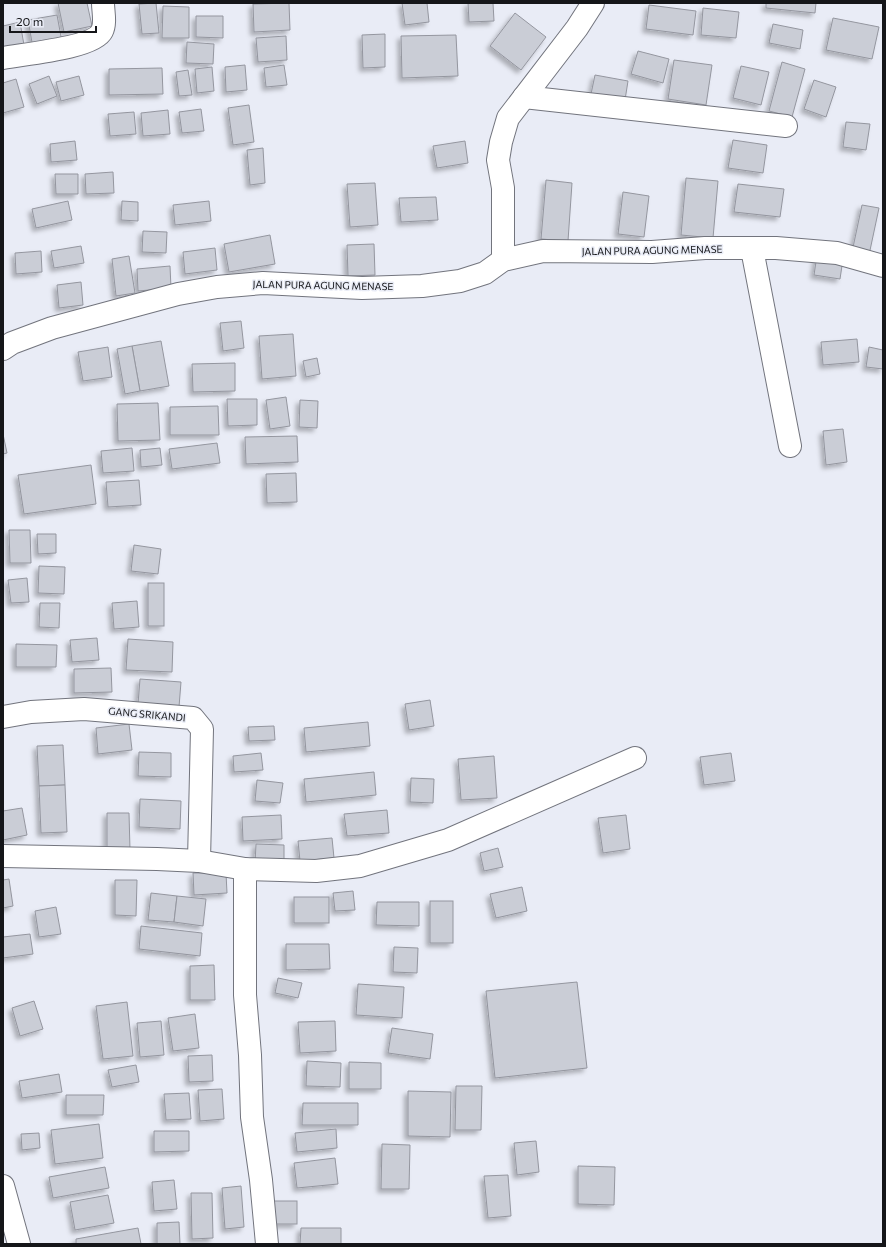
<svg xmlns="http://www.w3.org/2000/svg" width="886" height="1247" font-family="Commissioner,sans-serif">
	<defs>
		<filter id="shadow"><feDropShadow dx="-3.5" dy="3.5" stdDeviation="2" flood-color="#0004"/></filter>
	</defs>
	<rect width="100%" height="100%" fill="#e9ecf6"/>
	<g fill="#cacdd6" stroke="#94969f" filter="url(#shadow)">
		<path d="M58 3H87L92 26 64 32Z"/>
		<path d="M156 3 159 33 142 34 139 4Z"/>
		<path d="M289 3 290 30 254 32 253 4Z"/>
		<path d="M402 3H427L429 22 405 25Z"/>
		<path d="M468 3H493L494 21 469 22Z"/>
		<path d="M766 3H816L815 13 766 8Z"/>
		<path d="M649 5 696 11 693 35 646 29Z"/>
		<path d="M163 6 189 7V38H162Z"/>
		<path d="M703 8 739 12 736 38 701 35Z"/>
		<path d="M515 13 546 37 521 70 490 46Z"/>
		<path d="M57 15 62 42 33 48 28 20Z"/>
		<path d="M196 16H223V38L196 37Z"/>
		<path d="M833 18 879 27 872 59 826 50Z"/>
		<path d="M20 22 24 45 3 48V26Z"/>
		<path d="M773 24 803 30 800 49 769 43Z"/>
		<path d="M385 34V67L363 68 362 35Z"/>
		<path d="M456 35 458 76 402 78 401 36Z"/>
		<path d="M286 36 287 60 258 62 256 38Z"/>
		<path d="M187 42 214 44 213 64 186 63Z"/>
		<path d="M638 51 669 59 663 83 631 74Z"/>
		<path d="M674 60 712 65 706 105 668 99Z"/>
		<path d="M782 62 805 69 792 117 769 111Z"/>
		<path d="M245 65 247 90 226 92 225 67Z"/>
		<path d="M284 65 287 85 266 87 264 68Z"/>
		<path d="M741 66 769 72 761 105 733 98Z"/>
		<path d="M212 67 214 91 197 93 195 69Z"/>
		<path d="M162 68 163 94 109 95V69Z"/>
		<path d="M188 70 192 95 179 96 176 72Z"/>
		<path d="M595 75 628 81 625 100 591 94Z"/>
		<path d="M49 76 57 96 37 104 29 84Z"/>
		<path d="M79 76 84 95 61 101 56 82Z"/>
		<path d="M16 79 24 107 3 113V83Z"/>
		<path d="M814 80 836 87 826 117 804 109Z"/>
		<path d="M249 105 254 142 233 145 228 108Z"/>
		<path d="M201 109 204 131 182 133 179 112Z"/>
		<path d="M168 110 170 134 143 136 141 113Z"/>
		<path d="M134 112 136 134 110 136 108 114Z"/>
		<path d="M846 122 870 124 866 150 843 147Z"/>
		<path d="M733 140 767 145 763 173 728 168Z"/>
		<path d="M75 141 77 160 51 162 50 144Z"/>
		<path d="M465 141 468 163 437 168 433 146Z"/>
		<path d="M263 148 265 183 250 185 247 150Z"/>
		<path d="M113 172 114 193 86 194 85 174Z"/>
		<path d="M55 174H78V194H56Z"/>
		<path d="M686 178 718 181 713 238 681 235Z"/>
		<path d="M546 180 572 183 568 241 541 239Z"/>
		<path d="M375 183 378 225 350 227 347 184Z"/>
		<path d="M738 184 784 189 780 217 734 212Z"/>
		<path d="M623 192 649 196 644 237 618 234Z"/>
		<path d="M436 197 438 220 401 222 399 198Z"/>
		<path d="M68 201 72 220 36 228 32 209Z"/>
		<path d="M122 201 138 202V221L121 220Z"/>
		<path d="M209 201 211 221 175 225 173 205Z"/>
		<path d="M862 205 879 208 869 255 852 252Z"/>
		<path d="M143 231 167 232 166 253 142 252Z"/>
		<path d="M270 235 275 264 229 272 224 244Z"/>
		<path d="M374 244 375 275 348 276 347 245Z"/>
		<path d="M81 246 84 263 54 268 51 251Z"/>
		<path d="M215 248 217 270 185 274 183 252Z"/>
		<path d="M41 251 42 272 16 274 15 253Z"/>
		<path d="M817 255 843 259 840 279 814 275Z"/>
		<path d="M129 256 135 293 116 296 112 259Z"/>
		<path d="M170 266 171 288 138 291 137 269Z"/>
		<path d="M81 282 83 305 59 308 57 285Z"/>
		<path d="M241 321 244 348 223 351 220 323Z"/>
		<path d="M293 334 296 376 262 379 259 336Z"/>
		<path d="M857 339 859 362 823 365 821 342Z"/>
		<path d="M161 341 169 386 140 391 132 346Z"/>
		<path d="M132 346 140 391 125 394 117 349Z"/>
		<path d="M108 347 112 377 83 381 78 352Z"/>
		<path d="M869 347 883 350V369L866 367Z"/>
		<path d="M317 358 320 374 306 377 303 361Z"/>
		<path d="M235 363V391L193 392 192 364Z"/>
		<path d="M286 397 290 426 270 429 266 400Z"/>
		<path d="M227 399H257V425L228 426Z"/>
		<path d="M300 400 318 401 317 428 299 427Z"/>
		<path d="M158 403 160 440 118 441 117 404Z"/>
		<path d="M218 406 219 435H170V407Z"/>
		<path d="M843 429 847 462 826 465 823 431Z"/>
		<path d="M3 434 7 453 3 454Z"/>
		<path d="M297 436 298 462 246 464 245 437Z"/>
		<path d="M217 443 220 463 172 469 169 449Z"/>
		<path d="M132 448 134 471 103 473 101 451Z"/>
		<path d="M160 448 162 465 141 467 140 450Z"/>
		<path d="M91 465 96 504 24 514 18 475Z"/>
		<path d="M296 473 297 502 267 503 266 474Z"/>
		<path d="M139 480 141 505 108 507 106 482Z"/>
		<path d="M9 530H30L31 563H10Z"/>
		<path d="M37 534H56V553L38 554Z"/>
		<path d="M134 545 161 549 158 574 131 571Z"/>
		<path d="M39 566 65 567 64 594 38 593Z"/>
		<path d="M27 578 29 602 11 603 8 580Z"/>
		<rect x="148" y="583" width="16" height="43"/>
		<path d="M137 601 139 627 114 629 112 603Z"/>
		<path d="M40 603H60L59 628 39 627Z"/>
		<path d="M97 638 99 660 72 662 70 640Z"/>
		<path d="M128 639 173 642 172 672 126 670Z"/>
		<path d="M16 644 57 645 56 667H16Z"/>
		<path d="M111 668 112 692 74 693V669Z"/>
		<path d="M140 679 181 682 179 707 138 704Z"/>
		<path d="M430 700 434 726 409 730 405 704Z"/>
		<path d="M368 722 370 746 306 752 304 728Z"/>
		<path d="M129 724 132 750 98 754 96 728Z"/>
		<path d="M274 726 275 740 249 741 248 727Z"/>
		<path d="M63 745 65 785 39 786 37 746Z"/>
		<path d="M139 752 171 753V777L138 776Z"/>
		<path d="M261 753 263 770 234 772 233 756Z"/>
		<path d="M731 753 735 781 704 785 700 757Z"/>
		<path d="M494 756 497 798 461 800 458 759Z"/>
		<path d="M374 772 376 795 306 802 304 779Z"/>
		<path d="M411 778 434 779 433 803 410 802Z"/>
		<path d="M257 780 283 783 280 803 255 801Z"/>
		<path d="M65 785 67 832 41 833 39 786Z"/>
		<path d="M140 799 181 801 180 829 139 827Z"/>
		<path d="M22 808 27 835 3 840V811Z"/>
		<path d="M387 810 389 833 347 836 344 814Z"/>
		<path d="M107 813H129L130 850H107Z"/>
		<path d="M281 815 282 839 243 841 242 817Z"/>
		<path d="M626 815 630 849 603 853 598 818Z"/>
		<path d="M332 838 334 858 300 861 298 841Z"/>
		<path d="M256 844 284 845V865L255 863Z"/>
		<path d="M498 848 503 867 484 871 480 853Z"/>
		<path d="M193 873H226L227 893 194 895Z"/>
		<path d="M9 879 13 906 3 908V880Z"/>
		<path d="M115 880H137L136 916 115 915Z"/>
		<path d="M522 887 527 911 496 918 490 894Z"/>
		<path d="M353 891 355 910 335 911 333 893Z"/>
		<path d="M151 893 177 896 174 922 148 920Z"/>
		<path d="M177 896 206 899 203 926 174 922Z"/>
		<rect x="294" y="897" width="35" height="26"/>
		<rect x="430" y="901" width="23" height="42"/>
		<path d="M377 902H419V926L376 925Z"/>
		<path d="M56 907 61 934 39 937 35 911Z"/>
		<path d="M141 926 202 933 200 956 139 949Z"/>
		<path d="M30 934 33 954 3 958V937Z"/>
		<path d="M286 944H329L330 969 286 970Z"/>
		<path d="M394 947 418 948 417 973 393 972Z"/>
		<path d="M214 965 215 1000H190V966Z"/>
		<path d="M278 978 302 983 298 998 275 993Z"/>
		<path d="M577 982 587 1068 495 1078 486 991Z"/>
		<path d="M358 984 404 987 402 1018 356 1015Z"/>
		<path d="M34 1001 43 1029 20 1036 12 1008Z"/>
		<path d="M127 1002 133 1056 103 1059 96 1006Z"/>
		<path d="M195 1014 199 1048 173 1051 168 1018Z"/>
		<path d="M161 1021 164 1055 140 1057 137 1023Z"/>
		<path d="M335 1021 336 1051 300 1053 298 1022Z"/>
		<path d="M392 1028 433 1034 430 1059 388 1053Z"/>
		<path d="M212 1055 213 1081 189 1082 188 1056Z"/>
		<path d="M307 1061 341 1063 340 1087 306 1086Z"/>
		<path d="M349 1062 381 1063V1089H349Z"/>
		<path d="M136 1065 139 1082 112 1087 108 1070Z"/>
		<path d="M59 1074 62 1092 22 1098 19 1081Z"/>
		<path d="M456 1086H482L481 1130H455Z"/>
		<path d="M222 1089 224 1119 200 1121 198 1090Z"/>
		<path d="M408 1091 451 1092 450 1137 408 1136Z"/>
		<path d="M189 1093 191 1119 166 1120 164 1094Z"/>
		<path d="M66 1095H104L103 1115H66Z"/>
		<path d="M303 1103H358V1125H302Z"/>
		<path d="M99 1124 103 1158 55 1164 51 1130Z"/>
		<path d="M336 1129 337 1148 297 1152 295 1133Z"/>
		<path d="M154 1131H189V1151L154 1152Z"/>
		<path d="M39 1133 40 1148 22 1150 21 1134Z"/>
		<path d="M536 1141 539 1172 517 1175 514 1143Z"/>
		<path d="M382 1144 410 1145 409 1189H381Z"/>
		<path d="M335 1158 338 1184 297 1188 294 1163Z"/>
		<path d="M578 1166 615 1167 614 1205 578 1204Z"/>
		<path d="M105 1167 109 1188 53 1198 49 1177Z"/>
		<path d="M508 1175 511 1216 488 1218 484 1176Z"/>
		<path d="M174 1180 177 1209 154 1211 152 1182Z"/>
		<path d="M241 1186 244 1227 225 1229 222 1188Z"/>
		<path d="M191 1193H212L213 1238 192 1239Z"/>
		<path d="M108 1195 114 1223 75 1230 70 1202Z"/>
		<rect x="272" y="1201" width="25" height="23"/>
		<path d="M179 1222 180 1244H157V1223Z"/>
		<path d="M138 1228 141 1244H76V1239Z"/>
		<path d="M301 1228H341V1244H300Z"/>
	</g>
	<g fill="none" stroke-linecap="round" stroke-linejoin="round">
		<g stroke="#72747d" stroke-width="24">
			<g id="minor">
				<path d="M3 58C23 54 94 48 102 31 106 23 103 11 103 3"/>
				<path d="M524 97 786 126"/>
				<path d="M752 249 790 446"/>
				<path d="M503 260V188L498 160 501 142 508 118 577 28 593 3"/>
				<path d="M3 349 12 343 52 328 178 294 217 287 263 283 362 288 422 286 460 281 485 273 503 260 543 251 652 252 705 248H776L837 253 883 266"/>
				<path d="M3 717 31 712 84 709 193 718 202 729 199 861"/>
				<path d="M3 856 157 859 199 861 245 869 316 871 360 866 448 840 635 758"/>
				<path d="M245 869V995L250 1055 252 1117 261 1180 267 1244"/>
			</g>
		</g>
		<g stroke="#72747d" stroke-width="24">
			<path id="tertiary" d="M3 1186 19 1244"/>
		</g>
		<use href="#minor" stroke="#fff" stroke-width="22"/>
		<use href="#tertiary" stroke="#fff" stroke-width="22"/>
	</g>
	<g text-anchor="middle" stroke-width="3" stroke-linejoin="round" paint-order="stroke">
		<g font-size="10" fill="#151619" stroke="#e9ecf6">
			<text transform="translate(652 250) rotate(-1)" y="4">JALAN PURA AGUNG MENASE</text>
			<text transform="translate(323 285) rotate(1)" y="4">JALAN PURA AGUNG MENASE</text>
			<text transform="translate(147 714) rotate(5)" y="4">GANG SRIKANDI</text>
		</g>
	</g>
	<rect width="886" height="1247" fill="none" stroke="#151619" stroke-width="8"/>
	<path d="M10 26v6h86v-6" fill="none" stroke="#151619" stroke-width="2"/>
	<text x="16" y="26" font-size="12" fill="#151619" stroke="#e9ecf6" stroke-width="3" paint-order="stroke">20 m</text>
</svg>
